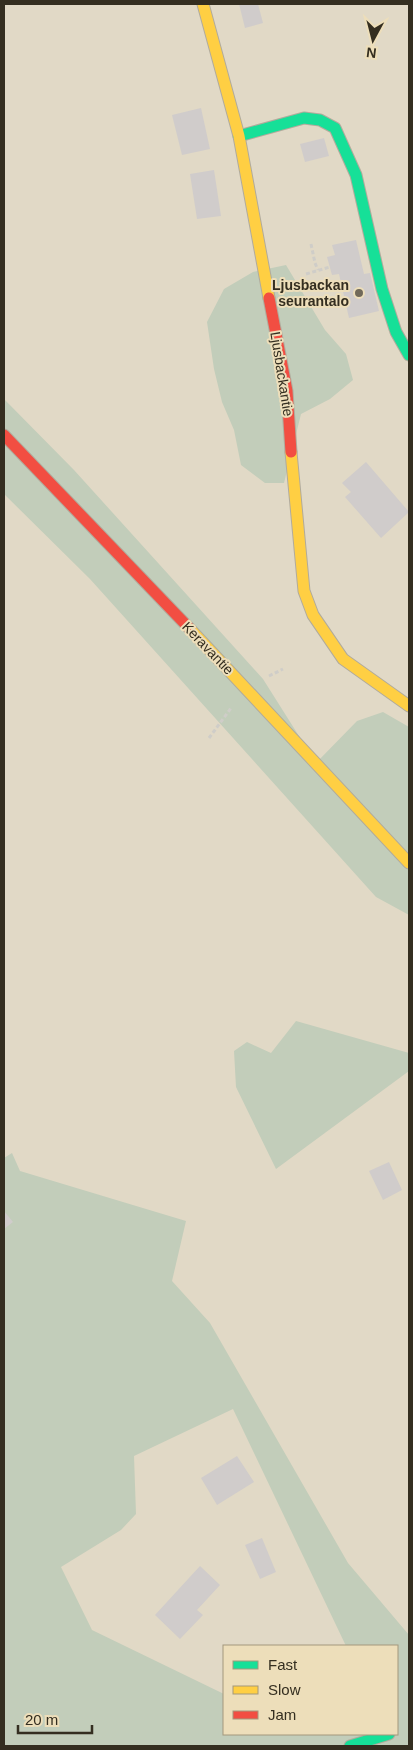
<svg xmlns="http://www.w3.org/2000/svg" width="413" height="1750" font-family="Helvetica,sans-serif">
	<rect width="100%" height="100%" fill="#e1d9c6"/>
	<g fill="#c2cdba" fill-rule="evenodd">
		<path d="M286 265 325 330 346 354 353 380 330 399 301 414 284 483H265L241 465 234 430 222 402 214 369 207 322 224 289 253 272Z"/>
		<path d="M4 399 74 470 263 679 316 763 357 721 383 712 409 727V915L376 897 90 579 4 494Z"/>
		<path d="M296 1021 409 1053V1071L276 1169 236 1087 234 1051 247 1042 271 1053Z"/>
		<path d="M12 1153 20 1171 186 1221 172 1281 210 1323 348 1563 409 1635V1746H4V1158ZM233 1409 346 1646H397V1734H224V1694L92 1630 61 1567 121 1530 136 1514 134 1456Z"/>
	</g>
	<g fill="#d0cccb">
		<path d="M239 4H258L263 23 245 28Z"/>
		<path d="M201 108 210 149 182 155 172 115Z"/>
		<path d="M324 138 329 156 305 162 300 144Z"/>
		<path d="M214 170 221 216 197 219 190 174Z"/>
		<path d="M356 240 364 274 370 273 379 311 349 318 339 274 332 275 327 257 335 255 332 245Z"/>
		<path d="M366 462 409 512 381 538 345 497 351 492 342 483Z"/>
		<path d="M389 1162 402 1190 383 1200 369 1171Z"/>
		<path d="M4 1211 13 1222 4 1229Z"/>
		<path d="M237 1456 254 1482 217 1505 201 1478Z"/>
		<path d="M262 1538 276 1572 260 1579 245 1545Z"/>
		<path d="M200 1566 220 1585 197 1610 203 1615 180 1639 155 1615Z"/>
	</g>
	<g fill="none" stroke-linecap="round" stroke-linejoin="round">
		<g stroke="#b1ab9c" stroke-width="13">
			<g id="fast">
				<path d="M239 136 304 118 320 120 335 128 356 175 382 289 396 332 409 355"/>
				<path d="M350 1746 389 1734"/>
			</g>
		</g>
		<g stroke="#b1ab9c" stroke-width="13">
			<g id="slow">
				<path d="M203 4 239 136 269 298"/>
				<path d="M291 452 304 591 313 615 343 659 409 706"/>
				<path d="M190 629 409 863"/>
			</g>
		</g>
		<g stroke="#b1ab9c" stroke-width="13">
			<g id="jam">
				<path d="M269 298 287 391 291 452"/>
				<path d="M4 435 190 629"/>
			</g>
		</g>
		<g stroke="#cfcdc8" stroke-width="3" stroke-dasharray="4 2.5" stroke-linecap="butt">
			<path d="M311 244 315 263 318 270"/>
			<path d="M306 274 330 267"/>
			<path d="M269 676 283 669"/>
			<path d="M209 738 231 708"/>
		</g>
		<use href="#fast" stroke="#16e098" stroke-width="11"/>
		<use href="#slow" stroke="#ffcf43" stroke-width="11"/>
		<use href="#jam" stroke="#f24e42" stroke-width="11"/>
	</g>
	<circle fill="#716a5a" stroke="#eddeba" stroke-width="2" cx="359" cy="293" r="5"/>
	<g text-anchor="middle" stroke-width="4" stroke-linejoin="round" paint-order="stroke">
		<g font-size="14" font-weight="bold" fill="#342e20" stroke="#eddeba" text-anchor="end">
			<text x="349" y="290">Ljusbackan<tspan x="349" dy="16">seurantalo</tspan></text>
		</g>
		<g font-size="14" fill="#342e20" stroke="#eddeba">
			<text transform="translate(282 374) rotate(81)" y="5">Ljusbackantie</text>
			<text transform="translate(208 648) rotate(46)" y="5">Keravantie</text>
		</g>
	</g>
	<rect width="413" height="1750" fill="none" stroke="#342e20" stroke-width="10"/>
	<rect x="223" y="1645" width="175" height="90" fill="#eddeba" stroke="#a3987c"/>
	<rect x="233" y="1661" width="25" height="8" fill="#16e098" stroke="#a3987c"/>
	<text x="268" y="1670" font-size="15" fill="#342e20">Fast</text>
	<rect x="233" y="1686" width="25" height="8" fill="#ffcf43" stroke="#a3987c"/>
	<text x="268" y="1695" font-size="15" fill="#342e20">Slow</text>
	<rect x="233" y="1711" width="25" height="8" fill="#f24e42" stroke="#a3987c"/>
	<text x="268" y="1720" font-size="15" fill="#342e20">Jam</text>
	<g transform="translate(373 40) rotate(187)" stroke="#eddeba" stroke-width="4" paint-order="stroke">
	<path d="M0-4L9 19L0 12L-9 19Z" fill="#342e20"/>
	<text y="-8" font-size="14" font-weight="bold" text-anchor="middle" fill="#342e20">N</text>
	</g>
	<path d="M18 1725v8h74v-8" fill="none" stroke="#342e20" stroke-width="2.5"/>
	<text x="25" y="1725" font-size="15" fill="#342e20" stroke="#eddeba" stroke-width="4" paint-order="stroke">20 m</text>
</svg>
